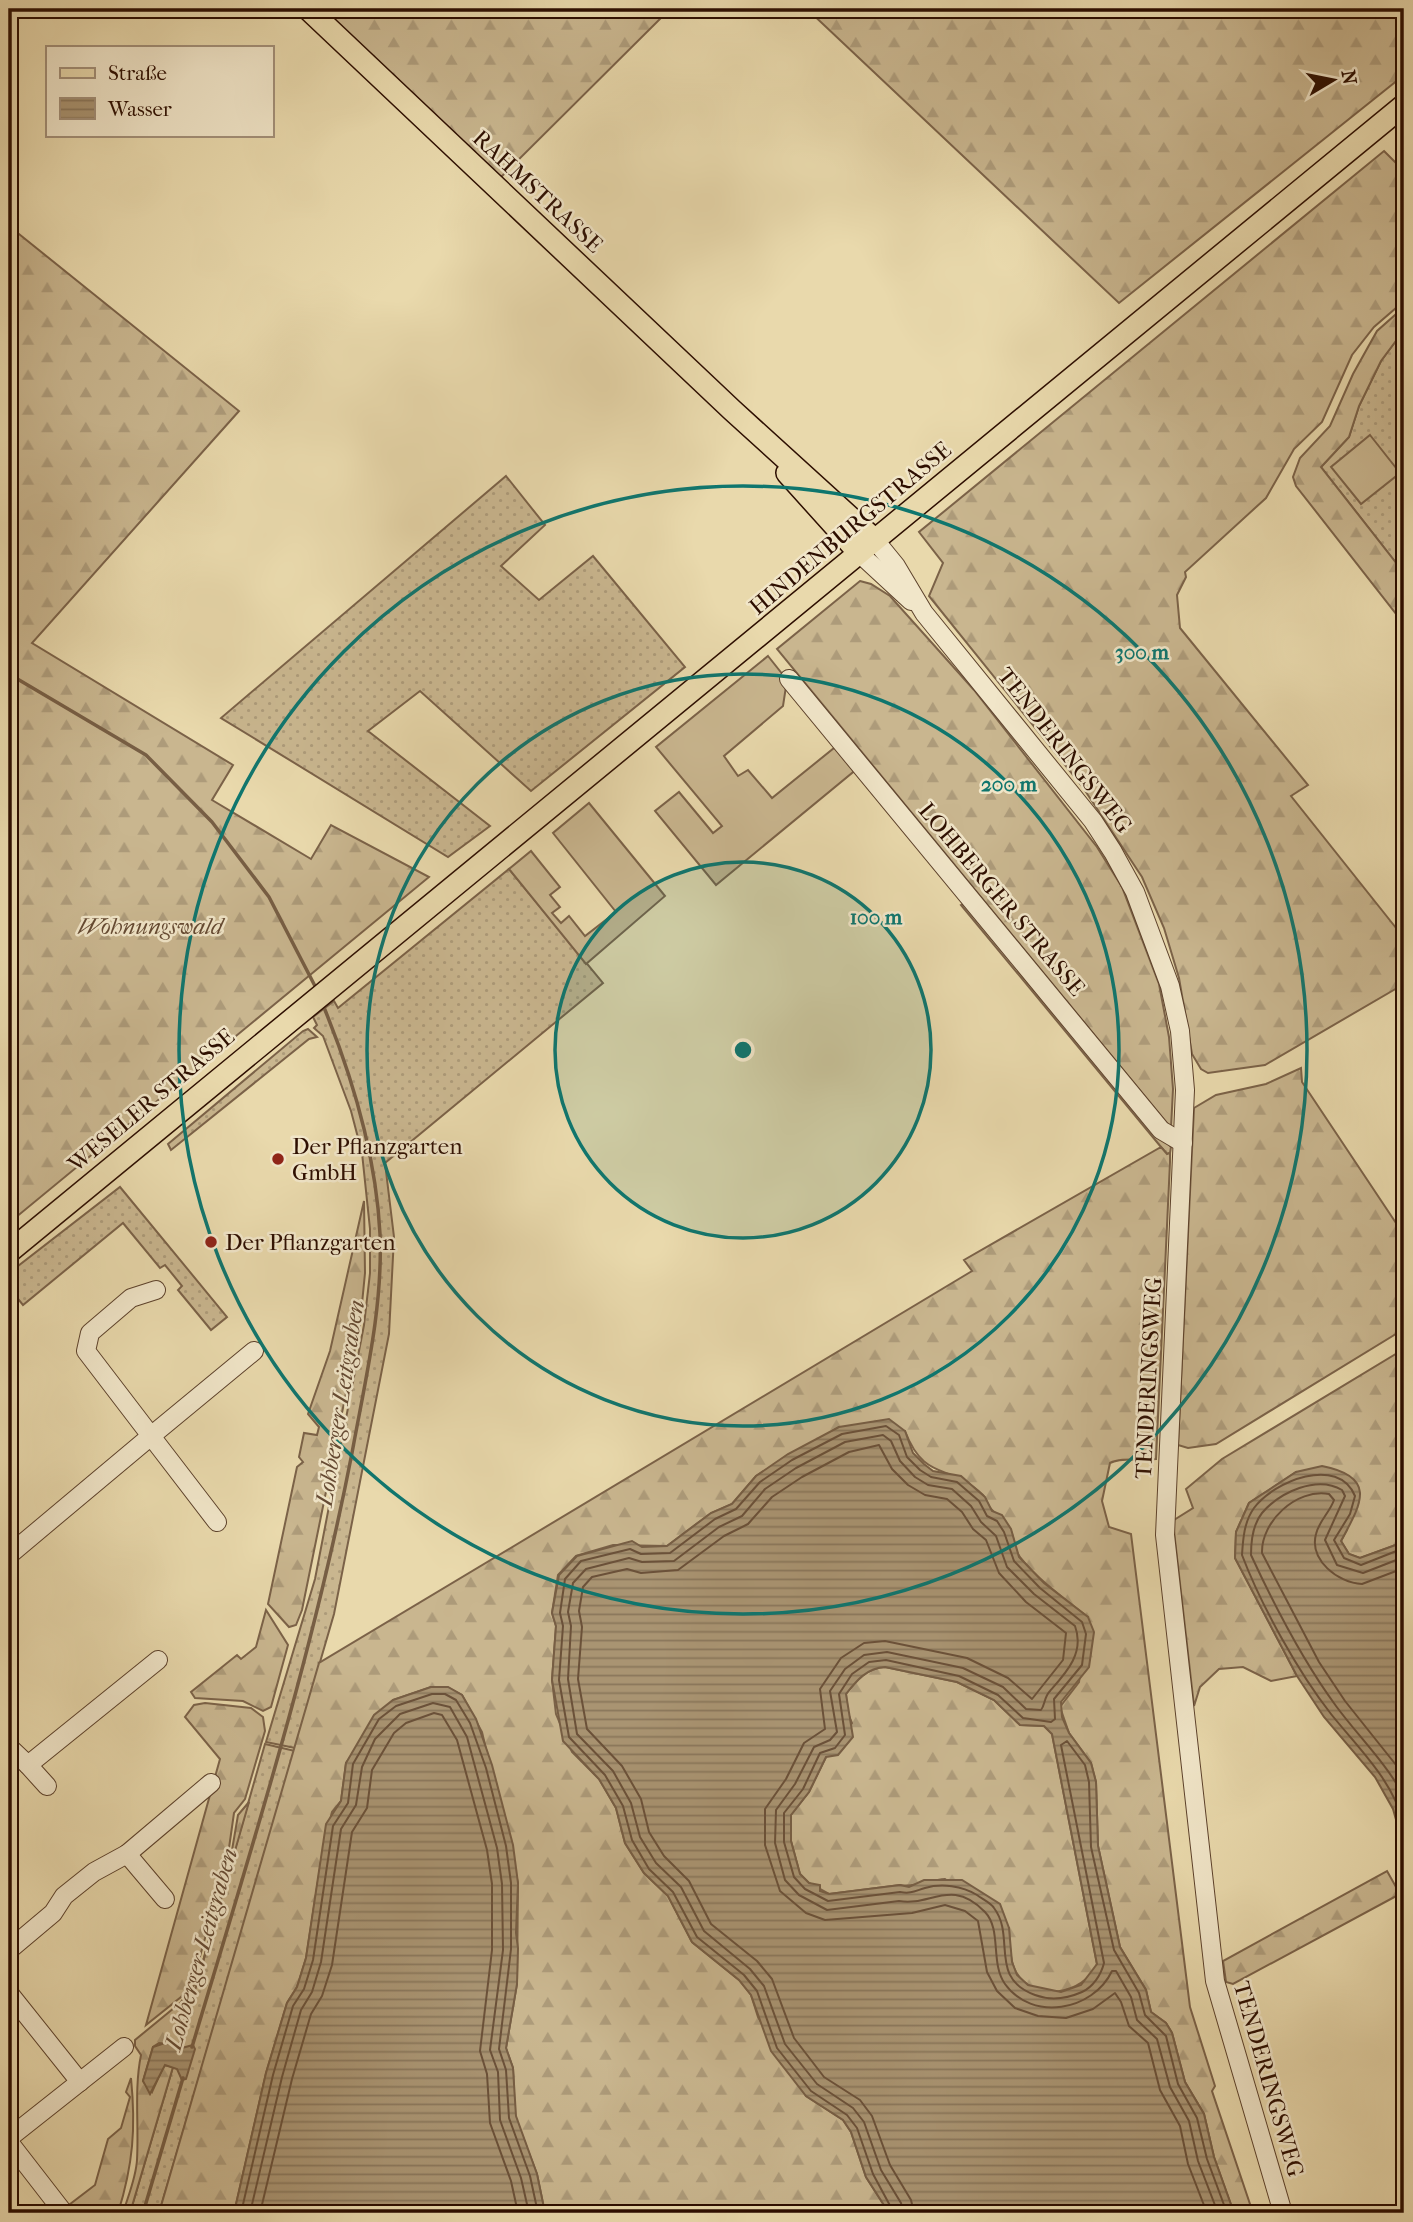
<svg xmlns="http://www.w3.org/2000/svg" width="1413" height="2222" font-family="'IM FELL French Canon',serif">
	<defs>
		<pattern id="grass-dots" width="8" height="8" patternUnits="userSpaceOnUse" patternTransform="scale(1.75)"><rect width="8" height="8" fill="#c9b68f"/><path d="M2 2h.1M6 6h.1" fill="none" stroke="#ad9b7a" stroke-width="1.8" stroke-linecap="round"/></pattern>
		<pattern id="forest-firs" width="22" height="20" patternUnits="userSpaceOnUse" patternTransform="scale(1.75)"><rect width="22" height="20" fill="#c9b68f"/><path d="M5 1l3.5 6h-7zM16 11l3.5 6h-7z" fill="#ad9b7a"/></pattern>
		<pattern id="water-rules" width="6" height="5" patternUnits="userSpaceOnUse" patternTransform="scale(1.75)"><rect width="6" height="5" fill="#a99472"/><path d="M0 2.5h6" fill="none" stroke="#8a775b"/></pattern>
	</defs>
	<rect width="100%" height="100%" fill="#e9d9ac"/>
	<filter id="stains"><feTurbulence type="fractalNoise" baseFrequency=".00286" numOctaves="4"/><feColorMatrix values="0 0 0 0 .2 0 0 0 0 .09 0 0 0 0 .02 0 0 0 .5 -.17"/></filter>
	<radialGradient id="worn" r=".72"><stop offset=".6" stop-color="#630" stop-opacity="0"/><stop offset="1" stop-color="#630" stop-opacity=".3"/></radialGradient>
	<g fill="url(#grass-dots)" stroke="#7b6248" stroke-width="2">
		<path d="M1404 330V573L1321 467 1349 437 1359 406 1381 361Z"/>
		<path d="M506 476 545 525 501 566 539 600 593 556 685 667 531 791 420 691 368 731 490 826 448 857 221 718Z"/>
		<path d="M509 869 603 983 385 1163 394 1237 389 1334 334 1614 295 1748 266 1742 315 1579 364 1325 370 1273V1229L362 1153 351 1111 323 1036 314 1028 317 1025 313 1017 334 1001 338 1008Z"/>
		<path d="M969 901 1171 1147 1170 1153 1167 1154 1161 1147 961 905Z"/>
		<path d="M308 1029 317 1037 309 1039 171 1150 168 1144 303 1031Z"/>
		<path d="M120 1187 227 1317 211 1330 178 1290 182 1286 165 1265 160 1268 123 1223 23 1305 9 1288V1273Z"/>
		<path d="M265 1744 295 1751 159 2213H130L173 2067 178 2069 182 2080 189 2047 178 2049Z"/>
	</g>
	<g fill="url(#forest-firs)" stroke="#7b6248" stroke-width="2">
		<path d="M319 9H670L497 181Z"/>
		<path d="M807 9H1404V75L1119 303Z"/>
		<path d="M1384 151 1404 171V301L1374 327 1352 355 1322 422 1294 449 1266 498 1185 572 1186 577 1177 595 1180 628 1308 785 1291 796 1404 938V984L1265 1065 1208 1073 1201 1069 1192 1054 1179 978 1164 928 1142 877 1082 786 929 596 943 563 919 532Z"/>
		<path d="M9 226 239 411 32 643 233 765 212 800 311 859 331 825 429 877 9 1223Z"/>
		<path d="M1404 307V330L1381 361 1359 406 1349 437 1321 467 1404 573V624L1296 486 1293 477 1300 458 1330 426 1353 374 1377 331Z"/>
		<path d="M860 581 871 584 890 596 974 690 1097 847 1122 887 1159 984 1169 1037 1173 1089 1171 1128 777 649Z"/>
		<path d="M1301 1068 1302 1082 1404 1235V1329L1216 1444 1188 1448 1178 1445 1194 1108 1216 1095 1266 1084Z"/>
		<path d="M1161 1147 1167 1154 1170 1153V1162L1156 1459C1141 1461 1121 1457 1110 1463L1102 1501 1109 1527 1131 1534 1190 2007 1215 2086 1212 2091 1253 2213H1234L1214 2157 1204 2114 1185 2082 1172 2033 1166 2023 1151 2012 1146 1990 1120 1947 1098 1846 1096 1782 1091 1763 1069 1733 1060 1707 1079 1682 1088 1617C1066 1600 1037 1579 1020 1557 1013 1548 1015 1536 1009 1527 1004 1518 997 1516 991 1509 987 1505 987 1499 983 1495 949 1462 925 1483 905 1431L839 1427 756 1476 732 1504 711 1513 667 1546 613 1545 576 1556 558 1575 552 1613 556 1626 552 1680 556 1714 572 1752 599 1779 616 1808 625 1843 644 1873 668 1896 692 1942 739 1980 751 1995 758 2017 806 2096 843 2120 851 2132 866 2177 889 2213H545L537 2174 515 2116 513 2068 506 2048 517 1984 518 1883 482 1732 462 1695 447 1687H431L393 1700 346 1763 341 1801 332 1812 323 1849 306 1958 297 1987 287 2003 266 2073 234 2213H159L319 1663 972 1271 964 1260Z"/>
		<path d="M364 1201 365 1273 360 1324 302 1610 296 1625 289 1627 268 1604 297 1467 303 1462 299 1457 304 1433 317 1435 319 1427 308 1414 330 1351Z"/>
		<path d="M1404 1349V1542L1360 1558 1349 1554 1341 1541 1347 1530 1296 1472 1249 1503 1236 1532 1235 1558 1297 1676 1271 1681 1243 1667 1219 1669 1200 1687 1194 1706 1174 1531V1520L1193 1508 1186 1489 1222 1459Z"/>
		<path d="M266 1610 288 1645 271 1707 263 1711 243 1701 195 1698 191 1692 237 1655 241 1659 256 1647Z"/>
		<path d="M885 1667 957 1682 994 1700 1020 1725 1044 1726 1052 1734 1097 1964C1084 1995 1034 2003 1016 1972 1009 1959 1010 1943 1009 1928L945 1879C930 1880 914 1888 900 1885L829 1894 809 1883 800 1874 791 1841V1815L809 1792 826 1757 852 1723 847 1711 846 1694C856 1680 867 1668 885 1667Z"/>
		<path d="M205 1703 251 1708 263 1717 265 1731 245 1799 234 1813 228 1855 194 1978 181 1997 146 2025 220 1759 185 1717 194 1705Z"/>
		<path d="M249 1802 178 2049 174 2044 159 2043 153 2047 143 2081 152 2092 164 2065 173 2067 130 2213H123C128 2196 136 2178 137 2160 139 2124 134 2089 141 2055L135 2046V2040L180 2003 198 1980 231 1856 238 1815Z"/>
		<path d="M1387 1871 1400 1894 1233 1984 1226 1982 1223 1961Z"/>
		<path d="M131 2078C136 2128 133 2165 118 2213H69L65 2208 95 2185 108 2139 121 2128 130 2097 126 2092Z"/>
	</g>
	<g fill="#c9b68f" stroke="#7b6248" stroke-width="2">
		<path d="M1370 435 1400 473 1361 504 1331 467Z"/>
		<path d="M768 656 787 680 783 706 724 756 738 776 748 770 772 798 839 744 858 768 716 885 655 811 679 792 713 833 722 826 656 747Z"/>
		<path d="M589 803 665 896 586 964 509 869 531 851 560 887 550 895 560 907 552 913 561 923 569 916 585 936 616 912 553 833Z"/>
	</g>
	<g fill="url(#water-rules)" stroke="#775e44" stroke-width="2" fill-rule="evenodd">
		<path d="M889 1419 905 1431 913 1453 924 1464 933 1471 961 1476 985 1497 992 1511 1002 1515 1011 1529 1019 1557 1044 1583 1088 1617 1094 1632 1089 1667 1061 1702 1062 1717 1069 1733 1091 1763 1096 1782 1098 1846 1120 1947 1146 1990 1151 2012 1166 2023 1172 2033 1185 2082 1204 2114 1214 2157 1234 2213H889L866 2177 851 2132 843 2120 806 2096 771 2051 751 1995 739 1980 692 1942 668 1896 644 1873 625 1843 616 1808 599 1779 563 1741 552 1680 556 1626 552 1613 559 1575 577 1556 632 1541 642 1547 667 1546 711 1513 732 1504 756 1476 788 1454 839 1427ZM885 1667 957 1682 994 1700 1020 1725 1044 1726 1052 1734 1097 1964 1081 1985 1061 1992 1028 1985 1017 1975 1012 1962 1009 1928 1000 1904 962 1880H924L909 1887 900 1885 829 1894 820 1891V1885L809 1883 800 1874 791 1841V1815L809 1792 826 1757 838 1755 853 1737 846 1694C857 1680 867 1668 885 1667Z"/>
		<path d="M1322 1466C1378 1477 1361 1504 1341 1541L1349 1554 1360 1558 1404 1542V1848L1393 1809 1375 1777 1324 1717 1297 1676 1235 1558 1236 1532 1249 1503 1296 1472Z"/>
		<path d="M431 1687H448L462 1695 476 1719 492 1765 513 1845 518 1883 516 1933 518 1948 517 1984 506 2048 513 2068 516 2116 537 2174 545 2213H234L266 2073 287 2003 297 1987 306 1958 326 1824 341 1801 346 1763 374 1715 393 1700Z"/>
		<path d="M171 2041 178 2049 193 2045 195 2049 186 2079 182 2080 177 2069 165 2065 150 2094 143 2081 153 2047Z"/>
	</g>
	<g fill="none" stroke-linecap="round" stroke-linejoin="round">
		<g stroke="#6b5139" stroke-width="2">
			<path d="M1404 1548 1361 1565 1344 1558 1334 1540 1350 1514 1355 1496C1338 1455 1274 1481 1254 1508 1244 1522 1243 1539 1242 1555 1261 1605 1298 1672 1331 1714 1359 1749 1392 1779 1404 1824"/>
			<path d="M1404 1557 1363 1573 1337 1565 1325 1540 1345 1496 1342 1490C1317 1475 1280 1492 1262 1513 1253 1524 1251 1541 1251 1555 1275 1607 1302 1660 1336 1706 1359 1737 1385 1762 1404 1796"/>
			<path d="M1404 1568 1362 1584C1338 1583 1309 1560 1316 1534 1319 1521 1330 1512 1334 1500L1329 1494C1296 1488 1261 1522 1262 1553L1319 1662 1345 1701 1404 1775"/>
			<path d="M241 2213 273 2075 293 2006 304 1989 313 1960 333 1826 348 1803 353 1764 379 1719 396 1706 432 1694H445L456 1700 470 1723 486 1768 506 1846 511 1883V1949L499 2049 506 2070 509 2118 530 2176 538 2213"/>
			<path d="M250 2213 282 2077 301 2010 312 1992 321 1962 341 1829 356 1805 362 1767 375 1739 400 1714 433 1703 450 1707 467 1737 497 1848 502 1884 503 1950 490 2050 498 2072 500 2120 521 2178 529 2213"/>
			<path d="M260 2213 292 2079 311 2014 322 1996 332 1965 352 1832 367 1808 372 1770 394 1733 406 1723 434 1713 442 1715 457 1740 487 1850 492 1884V1950L480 2051 487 2074 490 2123 511 2181 518 2213"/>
			<path d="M894 2213 873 2174 857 2128 847 2115 811 2091 777 2048 757 1991 744 1975 697 1937 673 1892 649 1869 632 1840 623 1806 605 1775 569 1737 559 1680 563 1626 560 1613 565 1579 581 1561 630 1549 641 1554 670 1553 715 1519 736 1509 760 1482 792 1460 842 1434 886 1426 899 1435 907 1457 920 1470 931 1477 957 1482 979 1501 987 1516 997 1521 1004 1532 1014 1561 1040 1588 1082 1622 1086 1634 1082 1665 1054 1699 1055 1719 1051 1722 1023 1718 998 1695 959 1676 886 1660 869 1662 852 1674 839 1694 845 1735 835 1748 820 1753 803 1789 784 1813V1842L794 1877 805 1889 828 1901 900 1892C911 1894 915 1891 925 1888 942 1883 962 1886 977 1895 982 1899 991 1903 994 1908 1016 1937 988 1978 1035 1995 1051 2001 1066 1999 1082 1992 1093 1987 1101 1975 1104 1963L1061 1745 1067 1741 1085 1765 1089 1782 1091 1847 1114 1950 1139 1993 1145 2015 1166 2036 1178 2084 1197 2118 1207 2159 1227 2213"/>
			<path d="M903 2213 901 2203 881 2170 864 2122 853 2108 817 2084 785 2044 764 1986 750 1969 704 1931 681 1887 656 1863 640 1837 631 1803 613 1771 577 1734 568 1679 571 1626 568 1612 573 1583 586 1569 629 1558 642 1562 674 1561 719 1527 742 1516 765 1489 796 1468 845 1442 883 1435 891 1441 900 1461 915 1477 928 1485 952 1489 971 1506 981 1522 996 1536 1007 1567 1034 1594 1075 1626C1085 1653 1066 1673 1050 1691 1044 1697 1045 1705 1041 1710L1026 1709 1003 1687 963 1668 887 1652 864 1655 845 1669 830 1691 837 1732 830 1740 814 1747 795 1784 776 1810 775 1843 785 1880 799 1895 827 1910 899 1901C930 1907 951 1877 985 1912 1002 1930 990 1963 1005 1984 1032 2022 1093 2011 1112 1971H1116L1131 1997 1137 2020 1157 2039 1170 2087 1189 2121 1198 2161 1218 2213"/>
			<path d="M914 2213 911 2200 890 2165 872 2116 860 2100 824 2077 794 2038 772 1979 757 1961 711 1924 689 1881 664 1856 649 1832 641 1799 622 1766 587 1729 578 1679 582 1627 579 1611 583 1587 592 1577 627 1569 641 1573 678 1570 724 1536 748 1524 772 1497 802 1477 849 1452 879 1445 892 1469 908 1485 925 1495 947 1499 962 1512 973 1529 986 1540 999 1573 1026 1602 1066 1633 1063 1660 1032 1699 1008 1678 967 1658 885 1641 864 1643 841 1658 820 1689 825 1729 804 1743 786 1779 765 1809V1845L780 1891 806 1913 825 1920 912 1913 945 1905 965 1911 978 1921 987 1972 997 1991 1015 2008 1038 2016 1066 2018 1093 2009 1115 1993 1121 2002 1129 2026 1148 2043 1160 2090 1180 2126 1188 2164 1207 2213"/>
		</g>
		<g stroke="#775e44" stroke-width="3.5">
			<path d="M9 674 146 755 212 822 269 897 316 988"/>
			<path d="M192 2047C251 1850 313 1654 352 1453 365 1381 383 1308 380 1234 376 1154 353 1078 323 1005"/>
			<path d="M143 2213 183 2078"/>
		</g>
		<g stroke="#5c412b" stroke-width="20">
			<g id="minor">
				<path d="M874 539 896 566 924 613 1093 821 1113 852 1135 892 1170 986 1180 1031 1185 1090 1165 1535 1215 1981 1283 2213"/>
				<path d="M859 553 911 601"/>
				<path d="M789 679 1161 1130 1183 1143"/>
				<path d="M156 1290 131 1298 90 1333 86 1351 151 1436 254 1351"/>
				<path d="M9 1555 151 1436 217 1522"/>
				<path d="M9 1747 28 1765 158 1660"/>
				<path d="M28 1765 47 1786"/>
				<path d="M127 1854 165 1899"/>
				<path d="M9 1950 53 1913 64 1896 94 1872 127 1854 211 1783"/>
				<path d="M9 1993 80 2082"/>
				<path d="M9 2138 124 2047"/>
				<path d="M9 2142 64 2213"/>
			</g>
		</g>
		<g stroke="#2d0e00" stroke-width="24">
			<g id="major">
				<path d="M308 9 732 410 874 539"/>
				<path d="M787 473 859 553"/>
				<path d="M9 1252 1404 105"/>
			</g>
		</g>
		<use href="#minor" stroke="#f1e6c9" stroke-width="18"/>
		<use href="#major" stroke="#e9d9ac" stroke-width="21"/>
	</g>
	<circle cx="743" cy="1050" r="188" fill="#0f766e" fill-opacity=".12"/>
	<g fill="none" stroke="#0f766e" stroke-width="3.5">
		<circle cx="743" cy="1050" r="188"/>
		<circle cx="743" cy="1050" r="376"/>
		<circle cx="743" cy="1050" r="564"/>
	</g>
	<g fill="#8f2418" stroke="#f1e6c9" stroke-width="2.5">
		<circle cx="278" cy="1159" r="7"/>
		<circle cx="211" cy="1242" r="7"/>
	</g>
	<g text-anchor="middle" stroke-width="5" stroke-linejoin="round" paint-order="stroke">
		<g font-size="23" fill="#2d0e00" stroke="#f1e6c9">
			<text transform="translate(538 191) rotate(43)" y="8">RAHMSTRASSE</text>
			<text transform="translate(850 528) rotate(-40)" y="8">HINDENBURGSTRASSE</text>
			<text transform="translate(1065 750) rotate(52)" y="8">TENDERINGSWEG</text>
			<text transform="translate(1002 899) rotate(50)" y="8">LOHBERGER STRASSE</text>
			<text transform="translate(151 1100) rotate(-40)" y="8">WESELER STRASSE</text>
			<text transform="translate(1148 1378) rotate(-87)" y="8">TENDERINGSWEG</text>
			<text transform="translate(1269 2079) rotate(74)" y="8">TENDERINGSWEG</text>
		</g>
		<g font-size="23" font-style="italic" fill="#644932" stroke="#f1e6c9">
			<text x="150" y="934">Wohnungswald</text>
		</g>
		<g font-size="23" fill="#2d0e00" stroke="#f1e6c9" text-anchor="start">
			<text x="292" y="1154">Der Pflanzgarten<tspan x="292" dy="26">GmbH</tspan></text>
			<text x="225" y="1250">Der Pflanzgarten</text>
		</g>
		<g font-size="24" font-style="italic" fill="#654a33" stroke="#f1e6c9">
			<text transform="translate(340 1403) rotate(-81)" y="8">Lohberger Leitgraben</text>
			<text transform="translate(201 1949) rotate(-74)" y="8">Lohberger Leitgraben</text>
		</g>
	</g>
	<circle cx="743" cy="1050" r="10" fill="#0f766e" stroke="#f1e6c9" stroke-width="3.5"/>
	<g font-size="21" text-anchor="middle" font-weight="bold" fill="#0f766e" stroke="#f1e6c9" stroke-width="5" stroke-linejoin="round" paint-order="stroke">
		<text x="1142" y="659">300 m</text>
		<text x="1009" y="791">200 m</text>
		<text x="876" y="924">100 m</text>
	</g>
	<rect width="1413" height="2222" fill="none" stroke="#e9d9ac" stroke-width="35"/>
	<rect x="10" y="10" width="1392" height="2201" fill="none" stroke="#2d0e00" stroke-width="3.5"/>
	<rect x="18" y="18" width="1378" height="2187" fill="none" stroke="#2d0e00" stroke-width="2"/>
	<rect x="46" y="46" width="228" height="91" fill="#f1e6c9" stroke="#a39079" stroke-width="2"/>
	<rect x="60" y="68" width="35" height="10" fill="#e9d9ac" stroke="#a39079" stroke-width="2"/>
	<text x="108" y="80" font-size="21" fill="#2d0e00">Straße</text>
	<rect x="60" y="98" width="35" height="21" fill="url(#water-rules)" stroke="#a39079" stroke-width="2"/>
	<text x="108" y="116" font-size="21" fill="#2d0e00">Wasser</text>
	<g transform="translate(1333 80) rotate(80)" stroke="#f1e6c9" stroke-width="5" paint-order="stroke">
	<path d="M0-5L12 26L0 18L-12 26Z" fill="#2d0e00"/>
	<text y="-10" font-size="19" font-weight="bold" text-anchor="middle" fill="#2d0e00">N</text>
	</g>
	<rect width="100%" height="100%" filter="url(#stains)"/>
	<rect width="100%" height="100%" fill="url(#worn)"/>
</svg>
